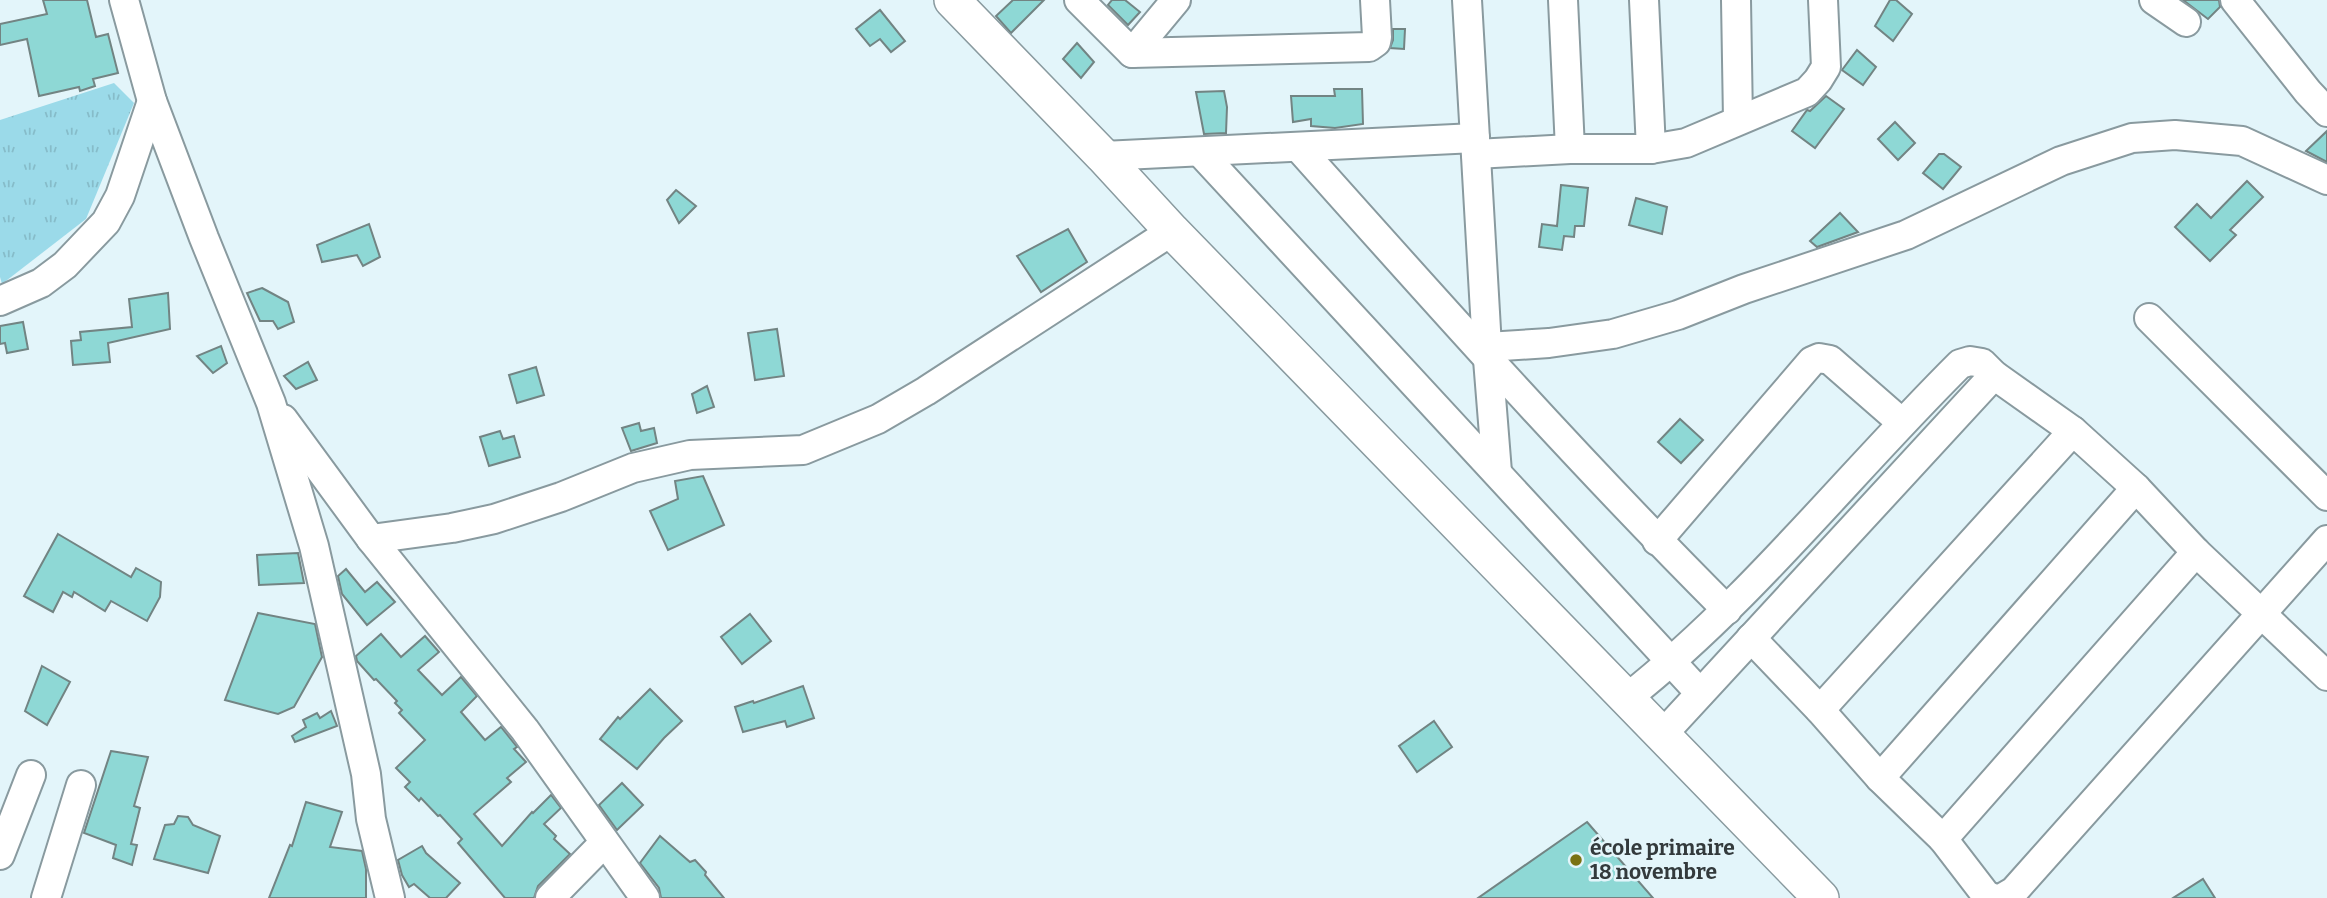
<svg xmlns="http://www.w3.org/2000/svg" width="2327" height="898" font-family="Bitter,serif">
	<defs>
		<pattern id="grass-tufts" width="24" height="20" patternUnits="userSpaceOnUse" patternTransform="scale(1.75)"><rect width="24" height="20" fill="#9bdae9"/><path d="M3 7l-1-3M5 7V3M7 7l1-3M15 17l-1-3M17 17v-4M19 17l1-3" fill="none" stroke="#86bcc9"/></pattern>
	</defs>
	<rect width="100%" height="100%" fill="#e3f5fa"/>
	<path fill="url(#grass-tufts)" d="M114 83 134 103 86 219 2 284 0 277V120Z"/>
	<g fill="#8ed8d5" stroke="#728483" stroke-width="2">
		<path d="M43 0H87L96 37 108 34 118 73 93 79 95 86 80 91 79 87 39 96 27 39 0 45V24L47 14Z"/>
		<path d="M1013 0H1044L1011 33 996 16Z"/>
		<path d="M1112 0H1125L1140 12 1128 25 1108 5Z"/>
		<path d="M1890 0H1896L1912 14 1893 41 1875 26Z"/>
		<path d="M2183 0H2219L2220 7 2208 19Z"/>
		<path d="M880 10 905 41 891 52 880 39 870 46 856 29Z"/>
		<path d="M1393 29H1405L1404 49 1390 48 1393 40Z"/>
		<path d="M1077 43 1094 62 1081 78 1063 59Z"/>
		<path d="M1857 50 1876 67 1863 85 1842 70Z"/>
		<path d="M1334 89H1362L1363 124 1335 128 1311 126V119L1293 122 1291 96H1335Z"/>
		<path d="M1224 91 1227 107 1226 133 1204 134 1196 92Z"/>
		<path d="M1826 96 1844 109 1815 148 1792 131 1807 110 1810 111Z"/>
		<path d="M1895 122 1915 143 1898 160 1878 139Z"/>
		<path d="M2327 131V162L2306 151Z"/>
		<path d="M1939 154H1944L1961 167 1943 189 1923 173Z"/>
		<path d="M2247 181 2263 197 2230 230 2236 235 2210 261 2175 227 2197 204 2211 218Z"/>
		<path d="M1561 185 1588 188 1584 226H1575L1574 237 1564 236 1562 250 1539 247 1542 224 1557 226Z"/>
		<path d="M676 190 696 206 679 223 667 200Z"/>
		<path d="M1636 198 1667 207 1662 234 1629 225Z"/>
		<path d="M1840 213 1858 232 1817 247 1810 241Z"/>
		<path d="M369 224 380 257 363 266 357 255 322 262 317 245Z"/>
		<path d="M1068 229 1087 262 1041 292 1017 256Z"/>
		<path d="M262 288 288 302 294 322 278 329 273 321H260L247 293Z"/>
		<path d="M168 293 170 329 108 343 110 362 73 365 71 341 81 340 80 332 132 327 129 299Z"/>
		<path d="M23 322 28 349 7 353 5 343 0 344V326Z"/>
		<path d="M777 329 784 376 755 380 748 333Z"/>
		<path d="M221 346 227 363 213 373 197 356Z"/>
		<path d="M308 362 317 380 296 389 284 376Z"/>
		<path d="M536 367 544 395 517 403 509 375Z"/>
		<path d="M707 386 714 407 697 413 692 394Z"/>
		<path d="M1680 419 1703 440 1681 463 1658 442Z"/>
		<path d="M639 423 641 431 654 428 657 443 631 451 622 428Z"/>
		<path d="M500 431 503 439 514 436 520 457 489 466 480 437Z"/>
		<path d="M703 476 724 525 668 550 650 511 678 499 675 481Z"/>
		<path d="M58 534 131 577 136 568 161 582 160 597 147 621 111 601 105 611 74 592 72 597 63 592 53 612 24 596Z"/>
		<path d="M298 553 304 583 259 585 257 555Z"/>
		<path d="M346 569 365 592 377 582 395 602 367 625 342 594 338 576Z"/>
		<path d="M258 613 315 624 322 657 294 707 278 714 225 700Z"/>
		<path d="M750 614 771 641 742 664 721 637Z"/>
		<path d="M381 634 401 657 425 636 439 652 418 670 442 695 461 677 477 696 461 712 485 740 501 727 517 747 514 749 526 762 507 778 511 782 474 814 502 846 532 812 533 813 551 795 561 808 544 824 556 836 554 839 570 854 538 886 534 898H505L458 843 462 839 440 815 438 816 421 798 419 801 405 787 410 782 396 768 425 740 399 713 402 710 395 703 397 701 376 679 374 680 357 661 356 656Z"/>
		<path d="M42 666 70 682 47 725 25 711Z"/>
		<path d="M803 686 814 718 787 727 785 721 743 732 735 707 753 701 754 703Z"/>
		<path d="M650 689 682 721 664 738 637 769 600 739 618 717 620 719Z"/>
		<path d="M331 711 337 726 295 742 292 736 306 727 303 720 317 713 320 718Z"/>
		<path d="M1434 721 1452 747 1417 772 1399 746Z"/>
		<path d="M111 751 148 757 134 806 140 808 131 844 137 845 132 865 113 858 116 845 84 833Z"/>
		<path d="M622 783 643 805 617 830 599 805Z"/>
		<path d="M306 802 342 812 330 847 362 851 366 869V898H269L290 845 292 846Z"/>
		<path d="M178 816 188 817 193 825 220 836 208 873 154 859 165 825 174 824Z"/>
		<path d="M1587 822 1653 898H1478Z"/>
		<path d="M660 836 690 862 695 860 706 872 705 875 724 898H661L659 888 640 863Z"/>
		<path d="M422 846 426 853 460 883 446 898H430L414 884 409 887 402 875 398 860Z"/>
		<path d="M2203 879 2215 898H2173Z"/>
	</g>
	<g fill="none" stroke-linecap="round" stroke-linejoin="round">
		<g stroke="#899a9f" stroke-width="32">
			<g id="minor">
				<path d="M124 0 152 101 204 238 271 403 314 546 366 774 371 819 390 898"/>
				<path d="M1079 0 1132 53 1369 47 1376 42 1377 37 1375 0"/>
				<path d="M1467 0 1487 347 1497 472"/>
				<path d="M1563 0 1570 149"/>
				<path d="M1644 0 1651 149"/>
				<path d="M1736 0 1738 120"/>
				<path d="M2154 0 2186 22"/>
				<path d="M2235 0 2308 92 2327 112"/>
				<path d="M1132 53 1176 0"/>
				<path d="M1299 148C1439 305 1578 461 1727 610"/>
				<path d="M1200 152 1700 693"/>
				<path d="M1476 154 1570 149H1651L1686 143 1807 92 1818 80 1826 67 1823 0"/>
				<path d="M1103 156 1475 138"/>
				<path d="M0 301 41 283 65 265 106 222 120 196 152 101"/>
				<path d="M2149 318 2327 496"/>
				<path d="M1487 347 1549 343 1613 334 1678 315 1744 289 1906 235 2061 161 2132 138 2175 135 2242 141 2327 180"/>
				<path d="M283 419 371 539 525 730 645 898"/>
				<path d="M371 539 452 528 494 519 561 497 633 468 690 455 803 450 878 419 926 391 1172 231"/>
				<path d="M1657 541 1812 361 1819 358 1830 360 1901 422"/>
				<path d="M1751 638 1820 710 1880 778 1943 839 1986 895 1993 898"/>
				<path d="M1627 698C1750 601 1848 475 1960 364L1970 361 1982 363 1994 375 2073 431 2136 488 2196 552 2327 676"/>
				<path d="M1820 710 2073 431"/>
				<path d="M1662 735 1994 375"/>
				<path d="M1880 778 2136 488"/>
				<path d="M1943 839 2196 552"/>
				<path d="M0 855 31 775"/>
				<path d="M46 898 81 785"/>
				<path d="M550 898 604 843"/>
				<path d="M2002 898 2014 891 2327 540"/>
			</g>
		</g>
		<g stroke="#899a9f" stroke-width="38">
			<path id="major" d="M952 0 1103 156 1172 231 1821 898"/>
		</g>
		<use href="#minor" stroke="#fff" stroke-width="28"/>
		<use href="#major" stroke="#fff" stroke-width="35"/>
	</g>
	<circle fill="#7a7213" stroke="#e3f5fa" stroke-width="2.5" cx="1576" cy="860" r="7"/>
	<g text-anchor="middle" stroke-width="5" stroke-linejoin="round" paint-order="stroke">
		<g font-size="21" font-weight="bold" fill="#333a3c" stroke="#e3f5fa" text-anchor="start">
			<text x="1590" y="855">école primaire<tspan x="1590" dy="24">18 novembre</tspan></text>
		</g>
	</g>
</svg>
